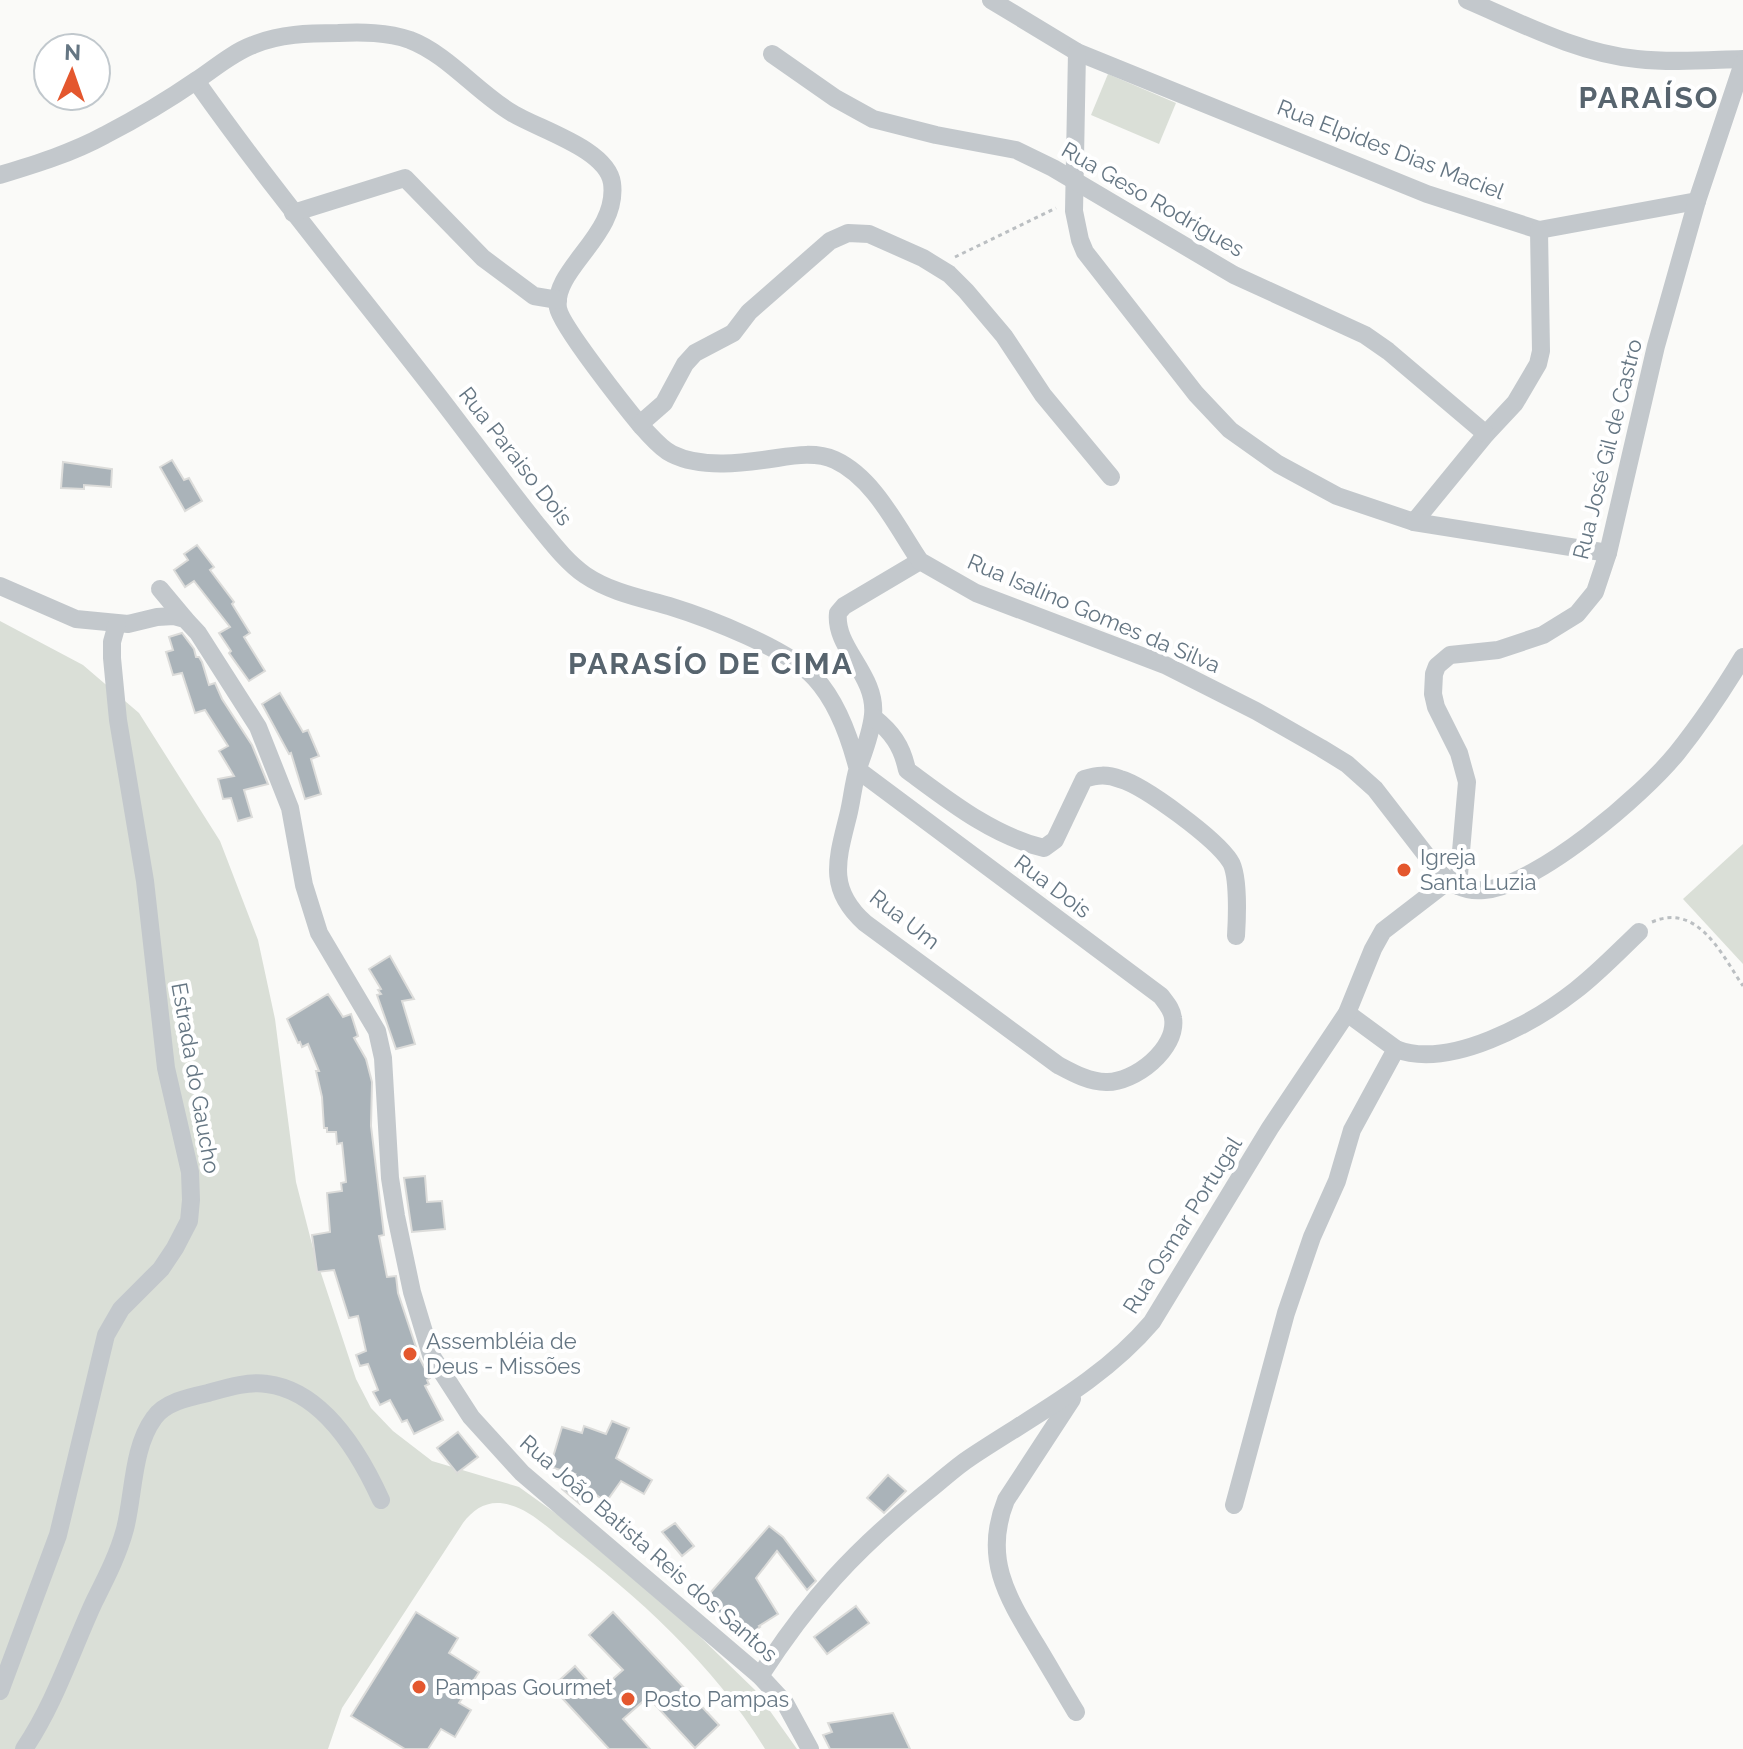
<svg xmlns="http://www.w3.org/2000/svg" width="1743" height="1749" font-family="Raleway,sans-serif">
	<rect width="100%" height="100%" fill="#fafaf8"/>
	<g fill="#dadfd7">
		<path d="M1108 74 1176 103 1159 144 1091 115Z"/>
		<path d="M0 621 83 665 139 713 220 841 258 940 275 1019 296 1182 314 1252 356 1379 371 1408 393 1431 432 1461 519 1487 558 1515 690 1627 755 1690 797 1749H765C715 1666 638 1596 561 1538 546 1526 529 1510 510 1505 490 1499 475 1507 463 1523L342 1708 328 1749H0Z"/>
		<path d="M1743 844V964L1683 899Z"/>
	</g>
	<g fill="#aab3b9" stroke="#dcdcda" stroke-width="2">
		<path d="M172 460 184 480 189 478 202 501 185 511 160 467Z"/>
		<path d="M63 462 112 469 111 487 84 485V489L61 488Z"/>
		<path d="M197 545 214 567 210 570 234 602 232 604 250 633 244 637 265 671 249 681 229 653 231 651 219 633 230 627 194 581 185 587 174 570 188 560 184 554Z"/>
		<path d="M182 633 194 649 196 657H199L202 662 209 685 215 683 222 699 252 745 268 784 244 790 252 817 238 821 231 798 223 799 218 779 234 776 219 751 228 746 205 710 195 713 182 673 173 675 166 652 173 650 169 637Z"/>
		<path d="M280 693 303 732 308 730 319 756 311 759 321 794 305 799 291 753 289 754 262 704Z"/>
		<path d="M390 956 414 999 402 1001 415 1044 396 1049 377 995 381 994 378 990 381 989 369 969Z"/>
		<path d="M328 994 343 1017 351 1014 358 1036 354 1038 366 1059 372 1082 371 1126 384 1235 379 1236 387 1277 396 1276 398 1293 416 1347 414 1348 430 1378 427 1380 429 1384 425 1386 443 1420 414 1434 407 1420 402 1422 390 1400 380 1405 373 1392 378 1390 368 1364 360 1366 356 1355 366 1351 358 1316 349 1318 334 1270 317 1272 312 1235 330 1232 327 1193 342 1191 341 1183 346 1182 342 1143 337 1144 336 1132H327V1128H324L322 1097 316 1071H319L308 1044 302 1047 300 1042 298 1043 287 1019Z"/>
		<path d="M425 1176 427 1202 442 1201 445 1229 412 1232 404 1178Z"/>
		<path d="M612 1421 629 1428 616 1458 652 1480 644 1494 621 1481 606 1502 591 1491 580 1504 562 1489 575 1474 550 1467 562 1427 582 1433 584 1426 606 1434Z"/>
		<path d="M458 1432 478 1457 457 1473 437 1448Z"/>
		<path d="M888 1475 906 1491 884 1513 867 1498Z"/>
		<path d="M675 1523 694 1546 682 1556 662 1532Z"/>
		<path d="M769 1526 783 1537 816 1581 807 1590 777 1551 756 1578 778 1614 759 1626 760 1627 744 1639 724 1612 719 1617 703 1601Z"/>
		<path d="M856 1606 869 1623 827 1654 814 1637Z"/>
		<path d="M416 1612 458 1638 449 1653 479 1672 459 1703 471 1710 455 1737 441 1729 428 1749H405L351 1716Z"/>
		<path d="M613 1612 719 1725 695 1748 648 1697 623 1719 650 1749H609L552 1687 575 1666 598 1692 623 1670 589 1635Z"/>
		<path d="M893 1713 910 1749H830L823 1735 832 1732 828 1723Z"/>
	</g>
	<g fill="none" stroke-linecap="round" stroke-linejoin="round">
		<g stroke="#bbbfc2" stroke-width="3" stroke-dasharray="4 4" stroke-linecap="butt">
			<path d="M955 257 1056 208"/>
			<path d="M1652 922C1698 902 1722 955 1743 986"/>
		</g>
		<g stroke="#c3c8cc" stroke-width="18">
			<path d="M991 0 1077 52 1427 194 1539 230 1697 201"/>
			<path d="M1467 0C1521 23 1577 53 1637 59 1672 63 1708 60 1743 59"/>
			<path d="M1077 52 1074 211 1080 240 1085 252 1196 394 1230 430 1278 464 1337 496 1414 522 1486 434 1515 403 1538 364 1541 351 1539 230"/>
			<path d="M772 54 835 98 873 119 936 135 1016 150 1053 168 1234 275 1365 335 1388 351 1486 434"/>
			<path d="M196 81C275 193 363 298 447 407 476 445 505 484 535 522 550 540 565 561 585 575 610 592 641 598 669 606 708 618 788 649 815 678 838 703 850 738 858 770L1161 996C1166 1003 1172 1009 1173 1018 1178 1049 1134 1083 1106 1082 1089 1082 1073 1073 1058 1065L865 923C827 889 837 860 848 816 852 801 853 784 858 768 864 751 871 734 873 715 877 675 834 648 838 613L844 606 920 561"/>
			<path d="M0 175C36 164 72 153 105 135 136 119 168 100 197 80 215 68 232 53 253 45 279 34 309 33 338 33 362 32 387 32 410 40 447 54 478 93 512 113 540 130 607 149 612 183 619 235 552 269 558 308 561 326 627 409 642 427 651 436 660 448 672 454 702 469 744 463 777 458 796 455 817 452 835 460 874 478 897 527 920 561L976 593 1165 665 1256 711 1321 748 1347 764 1375 789 1440 873C1452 885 1467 892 1484 890 1538 885 1643 795 1677 753 1701 723 1723 690 1743 657"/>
			<path d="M293 213 405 178 483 258 534 296 558 300"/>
			<path d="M640 424 664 403 685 364 695 353 733 333 749 312 830 241 848 233 869 234 923 258 949 274 966 291 1004 336 1043 395 1111 477"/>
			<path d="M1414 522 1608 553"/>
			<path d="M0 586 76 619 128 624 157 617 174 616 185 619 198 633 258 727 290 808 304 885 319 933 377 1031 383 1058 390 1178 396 1216 412 1292 431 1355 471 1417 522 1473 760 1676 785 1703 810 1749"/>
			<path d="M160 589 185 619"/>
			<path d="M873 717C892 732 902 746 907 770 949 801 993 836 1044 848L1055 840 1084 779C1097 775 1107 774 1120 779 1145 786 1216 839 1230 861 1239 874 1237 920 1236 936"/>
			<path d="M1458 886 1467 782 1459 753 1436 707 1433 694 1434 674 1437 666 1450 655 1498 650 1543 635 1577 614 1595 592 1608 553 1656 346 1697 201 1743 63"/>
			<path d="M1396 1049C1449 1070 1534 1023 1576 990 1598 973 1618 952 1639 932"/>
			<path d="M1072 1399 1006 1500C983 1557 1006 1595 1035 1643 1049 1666 1062 1689 1076 1712"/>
			<path d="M1234 1505 1286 1313 1312 1237 1337 1181 1352 1130 1396 1049 1347 1013"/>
			<path d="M760 1676C808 1601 854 1551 923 1495 939 1483 954 1468 971 1457 1034 1415 1102 1381 1152 1322L1270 1128 1347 1013 1373 949 1383 931 1448 881"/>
			<path d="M0 1691 58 1535 106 1335 121 1309 161 1269 175 1248 189 1221 191 1200 190 1172 166 1068 145 881 118 720 112 658V642L117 624"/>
			<path d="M24 1749C55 1703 71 1652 94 1602 106 1578 118 1555 125 1529 134 1494 132 1448 154 1418 165 1402 190 1397 208 1393 226 1388 248 1381 267 1384 323 1391 360 1454 381 1500"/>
		</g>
	</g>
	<g fill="#e4572e" stroke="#fff" stroke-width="3">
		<circle cx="1404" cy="870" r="8"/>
		<circle cx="410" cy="1354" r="8"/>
		<circle cx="419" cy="1687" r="8"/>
		<circle cx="628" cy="1699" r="8"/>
	</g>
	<g text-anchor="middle" stroke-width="8" stroke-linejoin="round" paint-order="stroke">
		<g font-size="22" fill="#657683" stroke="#fff">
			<text transform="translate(1391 149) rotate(21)" y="8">Rua Elpides Dias Maciel</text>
			<text transform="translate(1153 199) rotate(30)" y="8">Rua Geso Rodrigues</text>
			<text transform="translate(1607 449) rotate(-76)" y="8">Rua José Gil de Castro</text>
			<text transform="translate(516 456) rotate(52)" y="8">Rua Paraiso Dois</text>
			<text transform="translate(1094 613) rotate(23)" y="8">Rua Isalino Gomes da Silva</text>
			<text transform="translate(1053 886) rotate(37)" y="8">Rua Dois</text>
			<text transform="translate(905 919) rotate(38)" y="8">Rua Um</text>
			<text transform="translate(196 1078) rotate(80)" y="8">Estrada do Gaucho</text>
			<text transform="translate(1182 1225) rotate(-58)" y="8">Rua Osmar Portugal</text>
			<text transform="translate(649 1548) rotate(41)" y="8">Rua João Batista Reis dos Santos</text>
		</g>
		<g font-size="22" fill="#657683" stroke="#fff" text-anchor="start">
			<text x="1420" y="865">Igreja<tspan x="1420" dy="25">Santa Luzia</tspan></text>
			<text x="426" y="1349">Assembléia de<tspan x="426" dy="25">Deus - Missões</tspan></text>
			<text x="435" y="1695">Pampas Gourmet</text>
			<text x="644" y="1707">Posto Pampas</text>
		</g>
		<g font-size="30" font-weight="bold" letter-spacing="2" fill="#57646e" stroke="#fff">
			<text x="1649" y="108">PARAÍSO</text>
			<text x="711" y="674">PARASÍO DE CIMA</text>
		</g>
	</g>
	<g transform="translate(72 72) rotate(2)"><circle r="38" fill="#ffffff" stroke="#c1c8cd" stroke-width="2"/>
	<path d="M0-6L14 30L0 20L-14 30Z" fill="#e4572e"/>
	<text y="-12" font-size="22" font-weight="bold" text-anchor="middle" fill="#657683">N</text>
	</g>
</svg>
